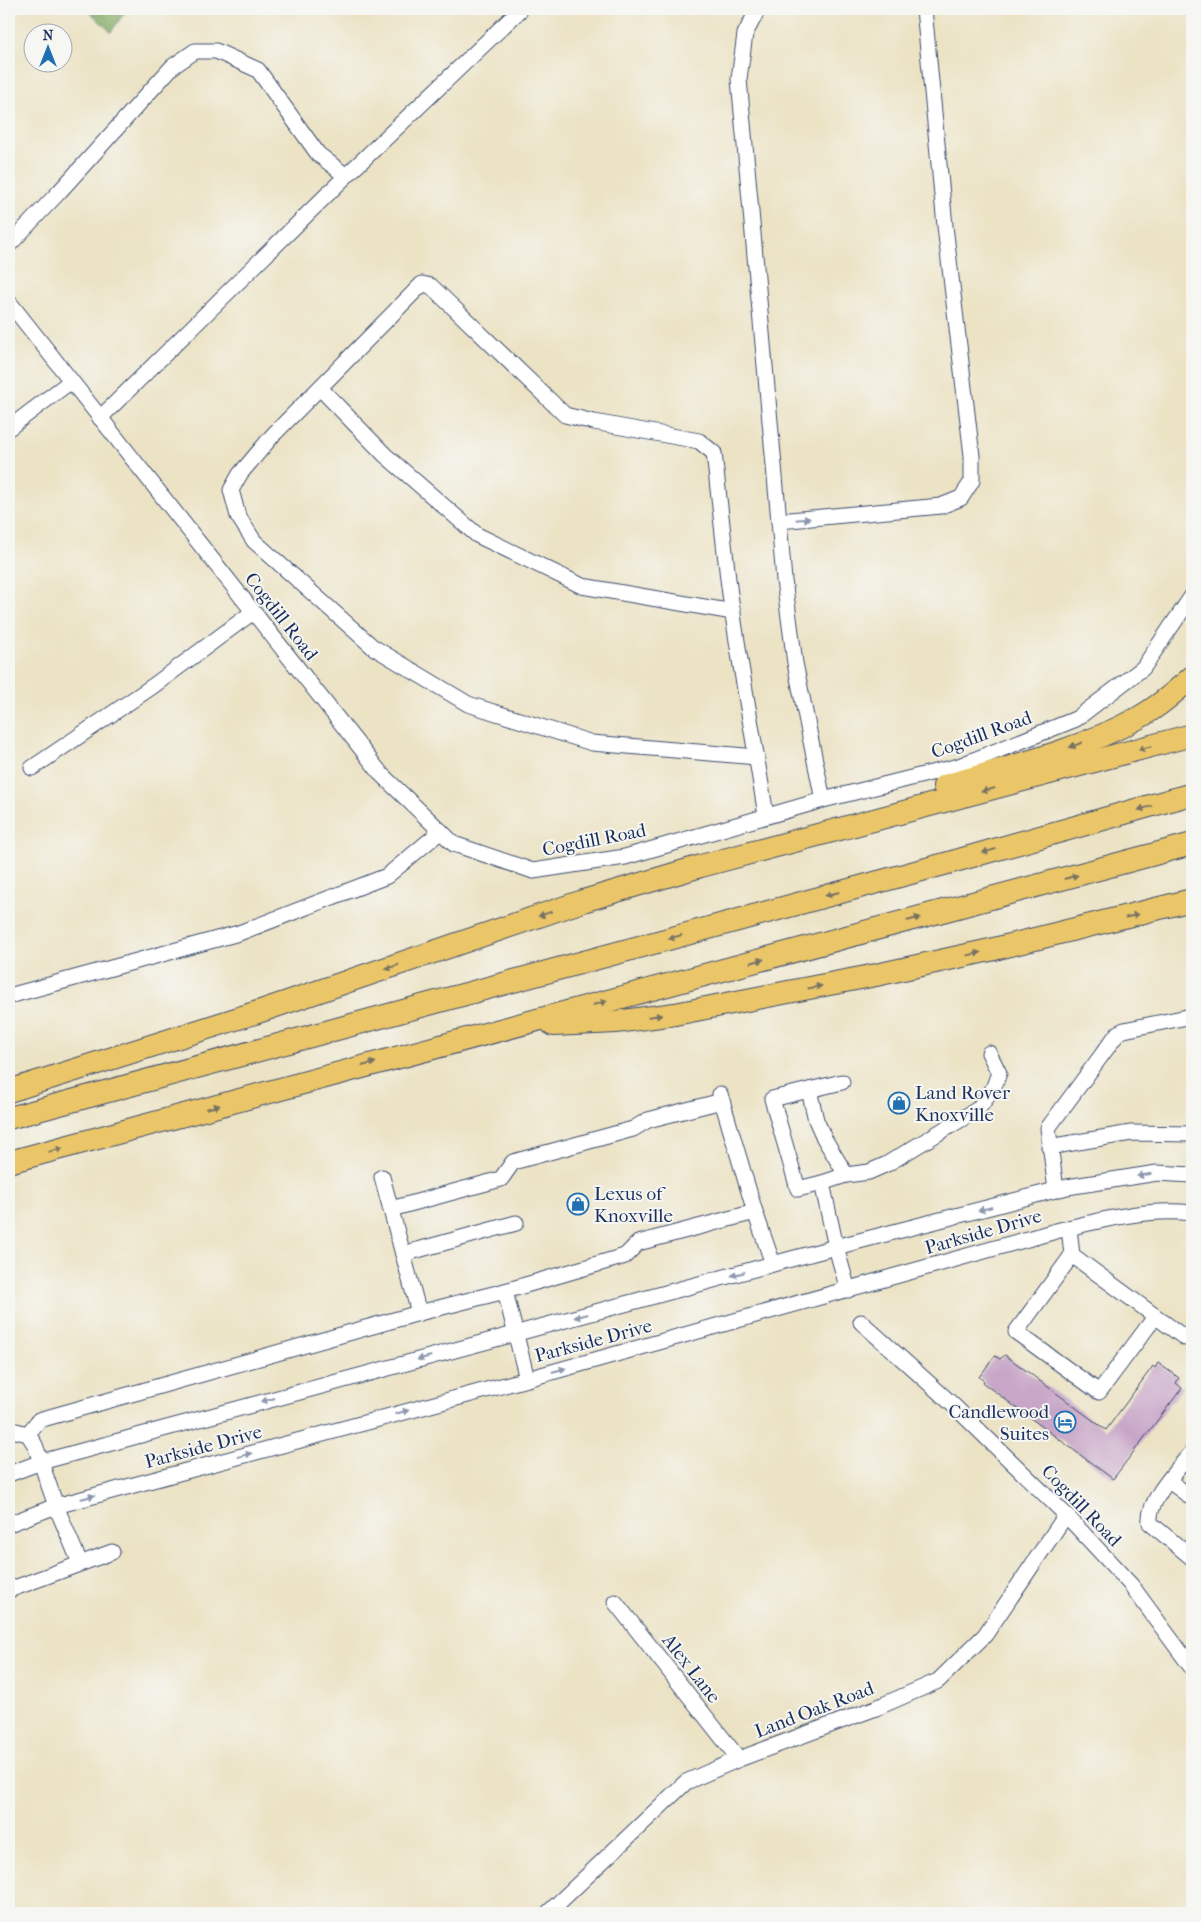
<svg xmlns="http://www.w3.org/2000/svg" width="1201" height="1922" font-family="'IM FELL French Canon',serif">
	<rect width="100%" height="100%" fill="#f6f6f2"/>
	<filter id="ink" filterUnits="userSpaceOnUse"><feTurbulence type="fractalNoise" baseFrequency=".02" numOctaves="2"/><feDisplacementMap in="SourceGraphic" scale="10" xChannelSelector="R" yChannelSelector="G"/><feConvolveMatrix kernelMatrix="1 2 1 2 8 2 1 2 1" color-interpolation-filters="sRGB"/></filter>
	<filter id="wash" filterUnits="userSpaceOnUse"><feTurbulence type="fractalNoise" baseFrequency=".0096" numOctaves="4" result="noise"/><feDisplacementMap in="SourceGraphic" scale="20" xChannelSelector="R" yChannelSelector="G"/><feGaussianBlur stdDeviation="1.12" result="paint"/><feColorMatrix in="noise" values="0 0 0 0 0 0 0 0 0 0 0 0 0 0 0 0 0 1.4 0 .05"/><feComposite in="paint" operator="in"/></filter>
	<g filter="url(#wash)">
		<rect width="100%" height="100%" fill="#ece3c5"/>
		<path fill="#81aa61" stroke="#4e6c60" d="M87 9H127L111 32Z"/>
		<g id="blocks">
			<path fill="#c8a6c7" d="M1005 1355 1106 1430 1153 1366 1155 1368 1158 1363 1179 1378 1176 1383 1182 1388 1113 1479 983 1383 984 1381 979 1377 995 1356 1000 1359Z"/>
		</g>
	</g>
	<g filter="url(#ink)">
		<use href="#blocks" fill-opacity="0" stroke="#3a4a6d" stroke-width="1"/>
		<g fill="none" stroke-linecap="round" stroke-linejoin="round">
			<g stroke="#3a4a6d" stroke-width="17">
				<g id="minor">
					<path d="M758 9 745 34 739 79 779 521"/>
					<path d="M346 176 521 9"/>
					<path d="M9 245 60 191 172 67 195 51H216L258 70 318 154 346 176 100 418"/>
					<path d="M9 302 382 775 454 844 533 871 625 857 823 800 959 766 1076 719 1143 668 1192 596"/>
					<path d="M320 388 385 455 477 535 582 586 733 612"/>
					<path d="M9 428 71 381"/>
					<path d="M757 757 592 743 468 704 373 647 254 541 238 516 231 490 240 474 273 435 422 284 431 286 565 415 594 422 699 441 714 453C719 495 723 537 728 579 738 658 754 737 766 816"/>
					<path d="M32 768 153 686 253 612"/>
					<path d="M823 800 795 663 784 580 779 521 941 506 961 498 972 481V456L945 226 924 9"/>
					<path d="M9 996 239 933 387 876 441 831"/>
					<path d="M842 1082 772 1099 798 1189 822 1183 846 1175 869 1172 887 1164 978 1109 993 1089 999 1073 989 1053"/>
					<path d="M809 1090 816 1120 824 1138 846 1175"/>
					<path d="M720 1094 755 1212 773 1264"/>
					<path d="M1049 1147 1131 1133 1192 1134"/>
					<path d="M382 1177 419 1313"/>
					<path d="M822 1183 836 1247 848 1290"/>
					<path d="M1056 1190 1048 1128 1118 1033 1124 1030 1192 1016"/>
					<path d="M391 1209 501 1179 513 1162 633 1129 648 1120 722 1101"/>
					<path d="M1069 1228 1072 1255 1185 1338"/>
					<path d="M403 1254 516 1223"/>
					<path d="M1072 1255 1016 1332 1099 1392 1155 1317"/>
					<path d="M505 1291 625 1256 638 1243 755 1212"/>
					<path d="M861 1322 952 1404 1066 1515 1131 1585 1192 1668"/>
					<path d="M9 1431 12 1430 28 1434 35 1445 56 1506 80 1563"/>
					<path d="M28 1434 39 1420 419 1313 505 1291 527 1379"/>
					<path d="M1192 1452C1178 1469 1147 1500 1150 1523L1192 1558"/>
					<path d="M9 1474 41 1462 832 1248 1067 1187 1157 1173 1192 1175"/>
					<path d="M1169 1481 1192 1498"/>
					<path d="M9 1524 56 1506 527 1379 1056 1231C1100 1220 1147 1208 1192 1213"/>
					<path d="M9 1590 112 1552"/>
					<path d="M615 1602 739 1759"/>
					<path d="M548 1913 686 1782 739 1759 876 1708 938 1681 985 1635 1066 1515"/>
				</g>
			</g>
			<g stroke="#3a4a6d" stroke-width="24">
				<g id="highway">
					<path d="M944 786C1009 767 1078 751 1138 718 1158 707 1175 692 1192 677"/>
					<path d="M553 1025 616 1022 675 1014 876 975 990 950 1192 900"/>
					<path d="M9 1091 261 1011 583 901 701 866 1192 735"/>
					<path d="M9 1118 948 863 1192 794"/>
					<path d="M9 1162 1192 844"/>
				</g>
			</g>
			<use href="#minor" stroke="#fff" stroke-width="15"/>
			<use href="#highway" stroke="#ebc669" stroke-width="22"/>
		</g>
		<defs><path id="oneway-solid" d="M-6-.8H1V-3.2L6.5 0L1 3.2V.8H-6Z" transform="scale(1.25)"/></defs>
		<g fill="#8d97ae">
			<use href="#oneway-solid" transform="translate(803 519) rotate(-5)"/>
			<use href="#oneway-solid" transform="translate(1144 1175) rotate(171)"/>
			<use href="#oneway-solid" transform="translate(985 1209) rotate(165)"/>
			<use href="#oneway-solid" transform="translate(738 1274) rotate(165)"/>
			<use href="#oneway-solid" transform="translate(581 1316) rotate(165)"/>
			<use href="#oneway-solid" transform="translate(424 1358) rotate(165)"/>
			<use href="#oneway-solid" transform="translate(559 1370) rotate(-15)"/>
			<use href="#oneway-solid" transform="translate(268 1400) rotate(165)"/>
			<use href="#oneway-solid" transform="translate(402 1412) rotate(-15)"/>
			<use href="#oneway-solid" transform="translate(245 1455) rotate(-15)"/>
			<use href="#oneway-solid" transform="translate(88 1497) rotate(-15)"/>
		</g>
		<g fill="#797363">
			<use href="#oneway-solid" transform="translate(1076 745) rotate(158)"/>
			<use href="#oneway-solid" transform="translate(1145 748) rotate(165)"/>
			<use href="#oneway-solid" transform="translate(988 790) rotate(165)"/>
			<use href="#oneway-solid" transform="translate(1145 808) rotate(164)"/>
			<use href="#oneway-solid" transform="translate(989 851) rotate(164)"/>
			<use href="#oneway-solid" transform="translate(1071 877) rotate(-15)"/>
			<use href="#oneway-solid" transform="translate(832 894) rotate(165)"/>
			<use href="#oneway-solid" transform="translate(545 914) rotate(160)"/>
			<use href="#oneway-solid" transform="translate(1132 916) rotate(-14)"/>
			<use href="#oneway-solid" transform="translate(914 919) rotate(-15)"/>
			<use href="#oneway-solid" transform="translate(675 937) rotate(165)"/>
			<use href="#oneway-solid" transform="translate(974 954) rotate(-12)"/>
			<use href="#oneway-solid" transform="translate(757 961) rotate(-15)"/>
			<use href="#oneway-solid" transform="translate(392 967) rotate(161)"/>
			<use href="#oneway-solid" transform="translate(815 987) rotate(-11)"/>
			<use href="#oneway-solid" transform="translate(600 1003) rotate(-15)"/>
			<use href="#oneway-solid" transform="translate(655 1016) rotate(-7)"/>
			<use href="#oneway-solid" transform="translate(369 1064) rotate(-15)"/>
			<use href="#oneway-solid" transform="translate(213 1107) rotate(-15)"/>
			<use href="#oneway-solid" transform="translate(56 1150) rotate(-15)"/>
		</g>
	</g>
	<defs>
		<g id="shop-ring" transform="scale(1.125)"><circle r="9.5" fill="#f6f6f2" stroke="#1f6fb2" stroke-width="1.5"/><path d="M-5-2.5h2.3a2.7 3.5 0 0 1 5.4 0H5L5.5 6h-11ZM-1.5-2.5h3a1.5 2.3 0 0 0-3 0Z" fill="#1f6fb2"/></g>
		<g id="hotel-ring" transform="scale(1.125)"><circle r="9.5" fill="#f6f6f2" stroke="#1f6fb2" stroke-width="1.5"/><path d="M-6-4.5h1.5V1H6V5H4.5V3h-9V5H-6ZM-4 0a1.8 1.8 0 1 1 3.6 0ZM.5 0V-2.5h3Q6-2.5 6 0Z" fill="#1f6fb2"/></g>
	</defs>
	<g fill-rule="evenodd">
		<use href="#shop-ring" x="899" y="1103"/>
		<use href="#shop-ring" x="578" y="1204"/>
		<use href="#hotel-ring" x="1065" y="1422"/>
	</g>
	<g text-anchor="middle" stroke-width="4" stroke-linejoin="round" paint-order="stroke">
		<g font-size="19" fill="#1b2f5e" stroke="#f6f6f2">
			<text transform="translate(282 616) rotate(52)" y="7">Cogdill Road</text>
			<text transform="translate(981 734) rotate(-20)" y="7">Cogdill Road</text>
			<text transform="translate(594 839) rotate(-11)" y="7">Cogdill Road</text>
			<text transform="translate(983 1231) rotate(-16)" y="7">Parkside Drive</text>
			<text transform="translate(593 1340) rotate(-15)" y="7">Parkside Drive</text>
			<text transform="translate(203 1446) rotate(-15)" y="7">Parkside Drive</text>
			<text transform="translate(1082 1505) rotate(46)" y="7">Cogdill Road</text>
			<text transform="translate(692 1668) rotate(52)" y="7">Alex Lane</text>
			<text transform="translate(814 1709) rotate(-21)" y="7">Land Oak Road</text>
		</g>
		<g font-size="19" fill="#1b2f5e" stroke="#f6f6f2" text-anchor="start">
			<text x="915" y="1099">Land Rover<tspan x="915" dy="22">Knoxville</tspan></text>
			<text x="594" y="1200">Lexus of<tspan x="594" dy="22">Knoxville</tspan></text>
			<text x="1049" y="1418" text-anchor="end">Candlewood<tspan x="1049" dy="22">Suites</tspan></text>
		</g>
	</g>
	<rect width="1201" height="1922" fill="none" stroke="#f6f6f2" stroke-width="30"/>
	<g transform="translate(48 48)"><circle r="24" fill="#f6f6f2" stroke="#9ea6b7"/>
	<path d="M0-4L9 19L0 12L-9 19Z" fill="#1f6fb2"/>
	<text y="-8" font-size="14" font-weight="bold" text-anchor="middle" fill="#1b2f5e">N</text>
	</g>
</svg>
